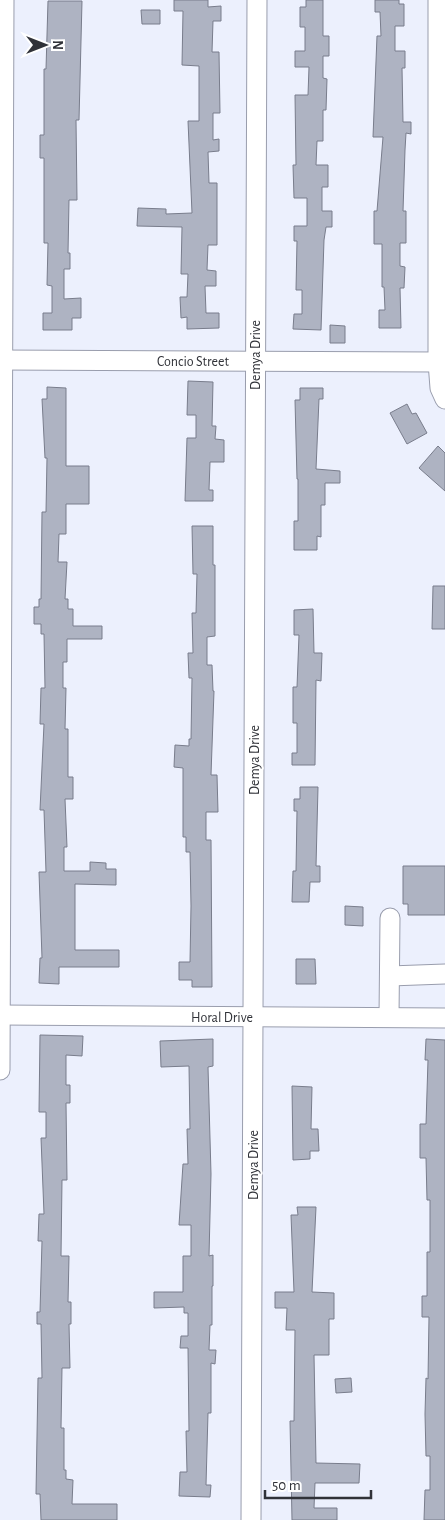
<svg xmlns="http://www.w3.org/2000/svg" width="445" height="1520" font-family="'Alegreya Sans',sans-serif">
	<rect width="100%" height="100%" fill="#ecf0fd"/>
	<g fill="#aeb3c2" stroke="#797d8c">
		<path d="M174 0H208V7L221 6V21H213L212 52H219L220 113H213V140L219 139V151L208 152 209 183H217V245H208L207 270 216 271V286H205L206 313H219V328L187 329V317L181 318 180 297H187L188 274H181L182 227 137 226 138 208 166 209V214L192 213 188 121H199V66L182 65 183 11H174Z"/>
		<path d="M306 0H323V36H329V56H323V78L327 79 326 110H323V141H317L316 165H328V187H322V211H332V227H326L324 240 321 330 293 329 294 314H302V290H296L297 241H294V226H307V198H294L293 165H296L295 95H308L309 67H295V51H305V27H300V7H306Z"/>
		<path d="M375 0H399V4H404V26H395V51H405V68H402L403 122H411V134L406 133 405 150 403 211H406V243H400V266L405 267 404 288H400L401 328H379V310H385L384 287H382V244H374V211H377L383 137H373L377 36H381L380 12H375Z"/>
		<path d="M48 1H82L79 120H76L77 200H69L68 253H70V269H64V299L81 298V318H72V330H43V313H52V286L47 285 48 243H44V158H40V135H44V69H46Z"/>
		<path d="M141 10H160V24H142Z"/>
		<path d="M330 325 345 326V343H330Z"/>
		<path d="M188 381 213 382 212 426H216L215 439 224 440V462H210L209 490H213V501H185L187 438H196V415H187Z"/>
		<path d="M47 387 66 388V466H89V504H66V534H59L58 562H67L65 599H68V609H73V626H102V639H67V662H63V688H66L65 729H68V777H73V799H65L67 847H64V871H90V862L106 863V869H116V885L75 884V950H119V967H59V984L39 983 40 958H42L39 872H46L44 810H40L44 724H40L41 688H45L44 634H41V624H34V607H39V599H41L42 512H46L47 458H45L42 399H47Z"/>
		<path d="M300 388H323V399H319L316 469 340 471V483H325V505H321V537L317 536V550H294V521H298V479H297L295 400H300Z"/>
		<path d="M407 404 412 414 416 413 427 433 407 444 390 413Z"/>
		<path d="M438 446 445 453V491L419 468Z"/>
		<path d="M192 526H213V565H215V636L207 637V665H212L213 691H214L211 775H217L218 812H206V840H211L212 987H192V980H179V962H190L191 906 190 852H186V837H183V768L174 767 175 745 189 746V739H191L192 678H189L188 653H193L192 613H196L197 574H193Z"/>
		<path d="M433 586H445V629H432Z"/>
		<path d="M313 609 314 653H322L321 681 316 680 315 765H292V753H297V723H293V687H297L299 635H294V610Z"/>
		<path d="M300 787H318L316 866H320V882H310L309 902H292L293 871H296L297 811H294V799H300Z"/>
		<path d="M403 866H445V915H408V904H403Z"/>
		<path d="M345 906 363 907V926L345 925Z"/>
		<path d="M296 959H315L316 984H296Z"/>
		<path d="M40 1035 83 1036 82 1056 66 1055V1085H70V1103H66L67 1180H62L61 1256H69L68 1302H71V1324H69L70 1368H62L61 1428H64V1470H66V1479L73 1480 72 1504H117V1520H41L40 1494H36L38 1378H42L41 1324H37V1312H40L42 1241H38L39 1214H44L41 1138H46V1112H39Z"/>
		<path d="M213 1039V1066L208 1067 211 1174 209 1256 213 1255V1286H212V1325H210L209 1350H216L215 1364 211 1363V1413H208L206 1485H211L210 1497 179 1496 180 1472H187L186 1431H189L188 1348H180L181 1336H188V1313H184V1307L154 1308V1292H183V1256H191V1225H179L183 1164H188L187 1129H190L189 1066 161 1067 160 1041Z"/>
		<path d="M426 1039 445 1040V1520H424L425 1490H430V1456H426L425 1414 426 1378 428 1379 429 1317H422V1296H427V1252H430V1200H427L426 1158H420V1124H426L428 1060H425Z"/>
		<path d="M292 1086 312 1087 311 1129H318L319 1151H310V1159L293 1160Z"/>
		<path d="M297 1207H316L312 1292 334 1293V1319H329V1355H314L316 1463 360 1464 359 1483H315L314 1508H337V1520H292L290 1421H294L295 1330H286L287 1308H275V1292H294L291 1215H298Z"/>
		<path d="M351 1378 352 1392 336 1393 335 1379Z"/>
	</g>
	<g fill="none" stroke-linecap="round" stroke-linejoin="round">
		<g stroke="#999dad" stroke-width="21">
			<g id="minor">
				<path d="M438 0V362L440 388 445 399"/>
				<path d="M0 360 438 362"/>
				<path d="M390 976 445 974"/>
				<path d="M0 1015 445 1018"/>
				<path d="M389 1017 390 918"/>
				<path d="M0 1070 4 0"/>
				<path d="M251 1520 257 0"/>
			</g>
		</g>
		<use href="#minor" stroke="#fff" stroke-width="19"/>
	</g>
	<g text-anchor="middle" stroke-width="4" stroke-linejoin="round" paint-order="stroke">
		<g font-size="14" fill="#303238" stroke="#fff">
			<text transform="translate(255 355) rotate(-90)" y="5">Demya Drive</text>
			<text x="193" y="366">Concio Street</text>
			<text transform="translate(254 760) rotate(-90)" y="5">Demya Drive</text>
			<text x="222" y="1022">Horal Drive</text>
			<text transform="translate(253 1165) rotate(-90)" y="5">Demya Drive</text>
		</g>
	</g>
	<g transform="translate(45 45) rotate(90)" stroke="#ffffff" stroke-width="4" paint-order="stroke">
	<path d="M0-4L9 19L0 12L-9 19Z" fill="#303238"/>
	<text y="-8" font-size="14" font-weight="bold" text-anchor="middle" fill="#303238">N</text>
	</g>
	<path d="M265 1490v8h106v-8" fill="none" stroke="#303238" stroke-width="2.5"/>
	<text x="272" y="1490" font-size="15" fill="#303238" stroke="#ffffff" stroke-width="4" paint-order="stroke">50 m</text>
</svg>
